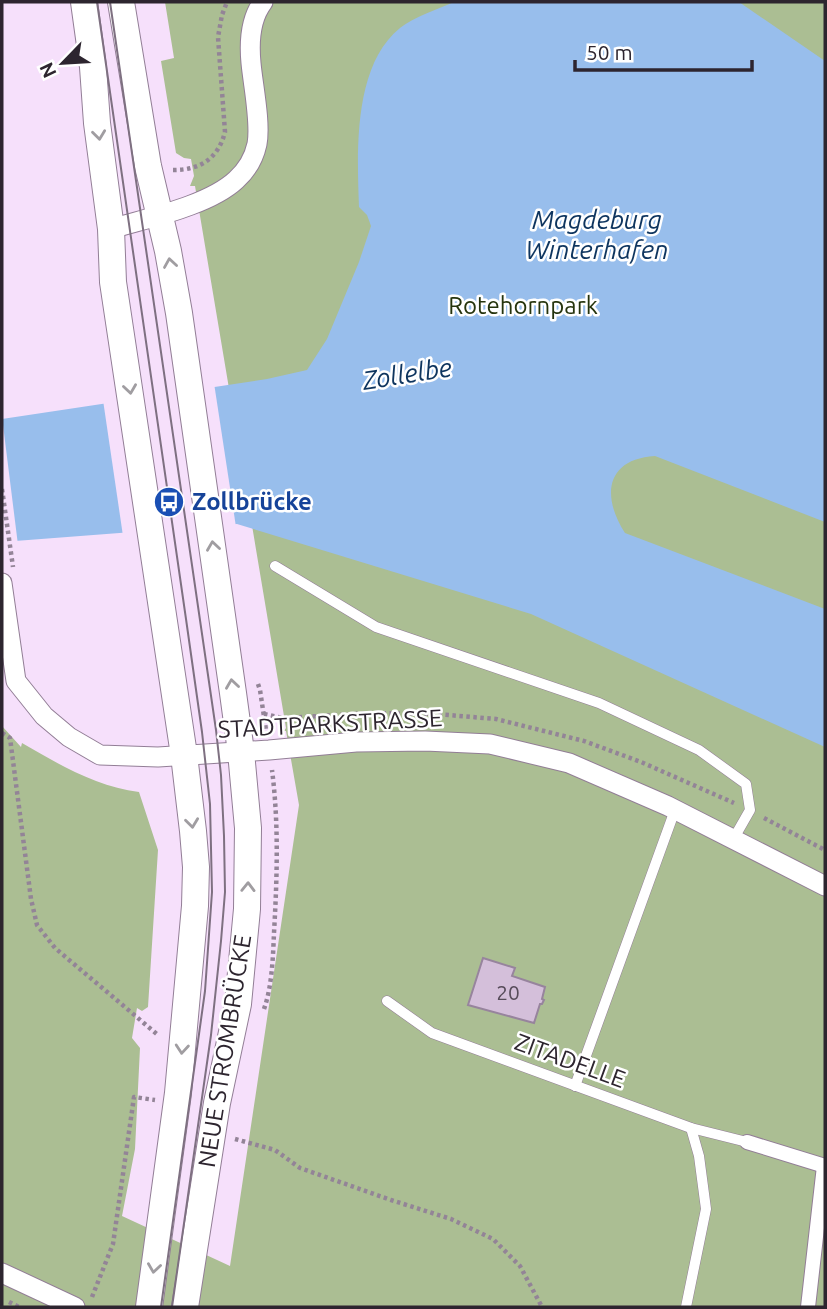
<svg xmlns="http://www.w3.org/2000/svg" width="827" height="1309" font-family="Ubuntu,sans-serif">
	<rect width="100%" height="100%" fill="#f6e0fb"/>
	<path fill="#abbe93" d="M165 2H825V1307H2V726L21 747 22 743C58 764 97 787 139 792L158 850 148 1007 142 1011 137 1008 132 1038 140 1048 135 1149 122 1216 230 1266 299 805 286 731H284L286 728 195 186H190L194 176 191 159 184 158 176 153 161 61 174 58Z"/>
	<path fill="#98beec" d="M454 2H739L825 61V522L655 456C606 459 601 496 625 533L825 609V747L531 614 237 524 2 542V419L267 379 307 370 327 339 359 262 371 226 367 215 359 207C357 152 353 66 400 28 414 17 438 9 454 2Z"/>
	<g fill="#f6e0fb">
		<path d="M214 383 236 527 123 536 103 400Z"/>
		<path d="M2 417 18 545 2 546Z"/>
	</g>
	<path fill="#d4bfda" stroke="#97849d" stroke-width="2" d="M483 958 515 968 512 976 545 987 542 999 544 1000 542 1004H540L534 1023 468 1005Z"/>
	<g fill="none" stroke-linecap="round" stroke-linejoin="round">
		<g stroke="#927e96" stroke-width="11">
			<g id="service">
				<path d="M275 566 376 627 599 703 699 750 746 784 750 810 734 838"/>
				<path d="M387 1001 432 1033 691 1128 747 1142"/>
				<path d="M575 1086 675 810"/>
				<path d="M686 1307 706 1209 699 1156 691 1128"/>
			</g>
		</g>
		<g stroke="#927e96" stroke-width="16">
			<g id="pedestrian">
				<path d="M747 1142 825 1166"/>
				<path d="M808 1307 824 1166"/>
			</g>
		</g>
		<g stroke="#927e96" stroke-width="21">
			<g id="minor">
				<path d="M111 229C147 218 208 206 236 180 246 171 254 158 257 144 261 123 253 85 251 63 249 42 250 19 263 2"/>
				<path d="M2 583 16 681 44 716 69 737 100 755 158 757 269 750 356 742 425 741 490 744 569 763 668 806 825 886"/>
				<path d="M2 1273 75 1307"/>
			</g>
		</g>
		<g stroke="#927e96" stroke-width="28">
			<g id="secondary">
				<path d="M84 2 93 67 97 123 111 229 113 282 184 755 193 831 196 867 195 906 178 1093 149 1307"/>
				<path d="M121 2 148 166 168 251 179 313 233 693 241 752 248 828 247 909 238 1004 217 1103 185 1307"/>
			</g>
		</g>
		<g stroke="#938497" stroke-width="4.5" stroke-dasharray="3.5 3.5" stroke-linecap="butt">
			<path d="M173 170C200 170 218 159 225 132L218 37 222 15 227 2"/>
			<path d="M2 489 13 567"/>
			<path d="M258 684 260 690 266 730"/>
			<path d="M264 714 283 718 373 713 436 714 496 719 584 741 641 762 734 803"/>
			<path d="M2 733 10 738 31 899 37 925 55 948 158 1035"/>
			<path d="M764 818 825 850"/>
			<path d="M264 1009C272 987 273 957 274 933 277 879 279 825 272 770"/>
			<path d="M235 1139 275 1150 300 1168 391 1200 451 1219 493 1239 520 1266 542 1307"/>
			<path d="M92 1297 113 1244 134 1097 155 1100"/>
			<path d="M9 1302 19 1307"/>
		</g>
		<use href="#service" stroke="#fff" stroke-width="10"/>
		<use href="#pedestrian" stroke="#fff" stroke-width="14"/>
		<use href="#minor" stroke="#fff" stroke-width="19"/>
		<use href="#secondary" stroke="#fff" stroke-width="26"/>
		<g stroke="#7e7081" stroke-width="2">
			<path d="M97 2 186 619 202 732 210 804 212 892 205 991 161 1307"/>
			<path d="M110 2 216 730 221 775 224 836 225 892 221 941 211 1035 172 1307"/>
		</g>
	</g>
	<defs><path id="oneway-chevron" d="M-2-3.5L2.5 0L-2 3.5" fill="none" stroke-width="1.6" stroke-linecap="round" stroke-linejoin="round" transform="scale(1.75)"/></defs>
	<g stroke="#a09da1">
		<use href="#oneway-chevron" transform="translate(99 135) rotate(83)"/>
		<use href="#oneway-chevron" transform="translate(170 263) rotate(-99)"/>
		<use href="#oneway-chevron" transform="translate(130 389) rotate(82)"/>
		<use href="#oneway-chevron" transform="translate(213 546) rotate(-98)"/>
		<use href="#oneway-chevron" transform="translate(232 684) rotate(-98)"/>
		<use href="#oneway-chevron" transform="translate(192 823) rotate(83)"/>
		<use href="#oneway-chevron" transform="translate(248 887) rotate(-89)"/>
		<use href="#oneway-chevron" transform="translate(182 1049) rotate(95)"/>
		<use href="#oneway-chevron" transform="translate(154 1268) rotate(98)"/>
	</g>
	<defs>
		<g id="bus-disc" transform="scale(1.575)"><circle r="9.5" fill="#1a4fb4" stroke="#fff"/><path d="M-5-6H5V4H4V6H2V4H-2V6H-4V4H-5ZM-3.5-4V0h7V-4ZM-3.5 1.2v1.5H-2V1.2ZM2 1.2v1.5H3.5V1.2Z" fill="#fff"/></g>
	</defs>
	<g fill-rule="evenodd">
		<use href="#bus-disc" x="169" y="502"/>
	</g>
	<g text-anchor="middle" stroke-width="5" stroke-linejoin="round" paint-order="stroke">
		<g font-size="21" fill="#574c5a">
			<text x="508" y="1000">20</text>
		</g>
		<g font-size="24" fill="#25340d" stroke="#fff">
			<text x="523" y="314">Rotehornpark</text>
		</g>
		<g font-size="24" font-weight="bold" fill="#164399" stroke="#fff" text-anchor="start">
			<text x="192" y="510">Zollbrücke</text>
		</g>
		<g font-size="24" fill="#2d252f" stroke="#fff">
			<text transform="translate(330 724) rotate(-3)" y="8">STADTPARKSTRASSE</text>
			<text transform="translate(225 1051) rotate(-81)" y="8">NEUE STROMBRÜCKE</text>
			<text transform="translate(570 1061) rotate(20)" y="8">ZITADELLE</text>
		</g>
		<g font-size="26" font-style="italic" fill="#0e355f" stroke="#fff">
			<text x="597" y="229">Magdeburg<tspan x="597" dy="30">Winterhafen</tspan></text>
			<text transform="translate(407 374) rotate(-9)" y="9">Zollelbe</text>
		</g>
	</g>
	<rect width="827" height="1309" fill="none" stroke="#2d252f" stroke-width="7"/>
	<g transform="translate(63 63) rotate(245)" stroke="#ffffff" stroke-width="5" paint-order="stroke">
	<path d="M0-5L12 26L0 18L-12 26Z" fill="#2d252f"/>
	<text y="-10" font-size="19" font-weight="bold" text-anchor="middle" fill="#2d252f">N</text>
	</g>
	<path d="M575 60v10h177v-10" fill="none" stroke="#2d252f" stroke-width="3.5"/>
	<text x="586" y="60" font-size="21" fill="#2d252f" stroke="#ffffff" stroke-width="5" paint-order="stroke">50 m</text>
</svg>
